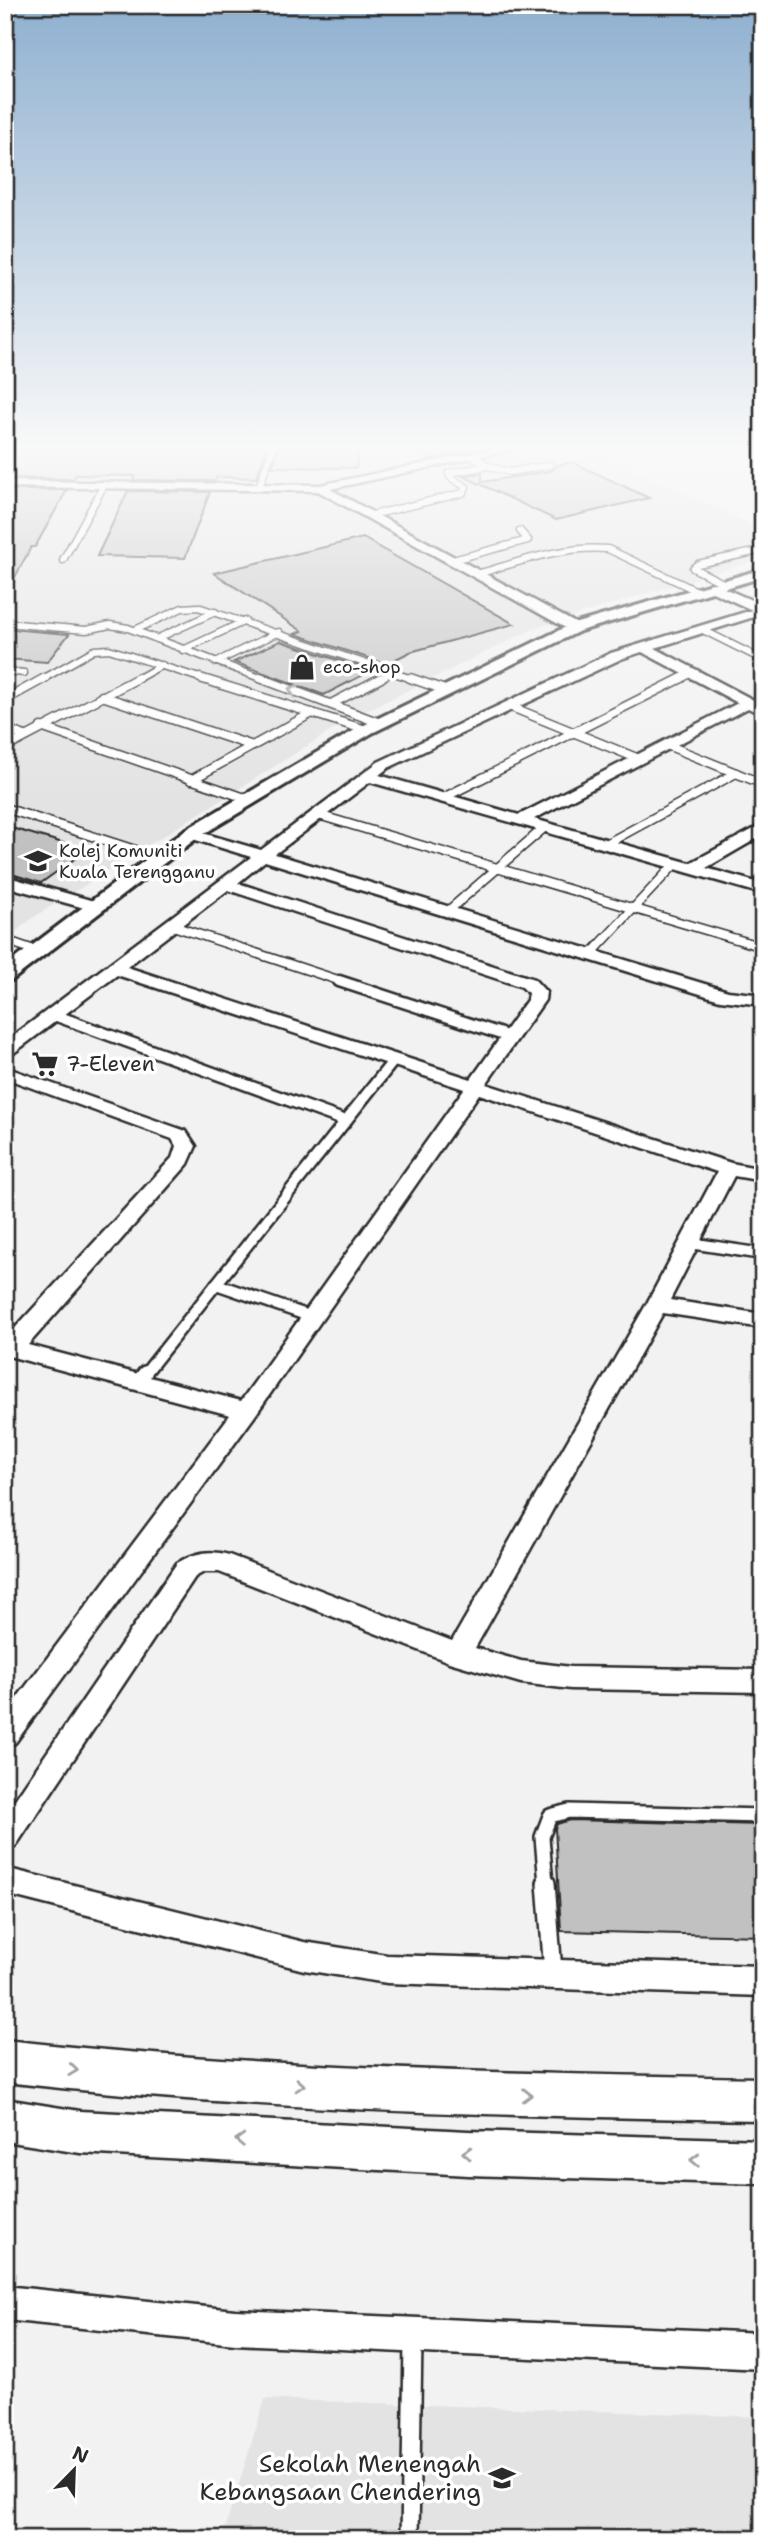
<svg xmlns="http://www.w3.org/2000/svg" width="768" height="2544" font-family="'Shantell Sans',sans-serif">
	<rect width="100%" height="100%" fill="#f2f2f2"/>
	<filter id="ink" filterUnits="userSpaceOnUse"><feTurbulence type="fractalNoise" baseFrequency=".0143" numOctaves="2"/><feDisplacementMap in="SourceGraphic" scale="14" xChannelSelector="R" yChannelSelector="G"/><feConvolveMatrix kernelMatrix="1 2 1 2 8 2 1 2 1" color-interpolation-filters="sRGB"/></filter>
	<g filter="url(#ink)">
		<g fill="#e3e3e3">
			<path d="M5 445H581L763 530V558L535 628 350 719 34 917 5 940Z"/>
			<path d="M265 2399 763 2417V2539H222Z"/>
		</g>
		<g fill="#c1c1c1" stroke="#2b2b2b" stroke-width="2">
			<path d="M5 445H268L256 478 216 477 215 481 133 480 135 476 76 475 74 479 5 478Z"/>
			<path d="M280 445H360L356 468 272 467Z"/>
			<path d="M402 445H483V449L430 459Z"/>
			<path d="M572 462 649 498 556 520 463 476 482 473V482L551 471 556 466Z"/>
			<path d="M5 490H67L35 547H31L5 596Z"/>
			<path d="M128 491 210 492 185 558 97 556Z"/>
			<path d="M363 538 514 624 410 652 386 664 295 634 302 631 214 573Z"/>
			<path d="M5 629 21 630 69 634 47 662 5 659Z"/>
			<path d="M280 641 371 671 324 695 234 662Z"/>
			<path d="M5 826 87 850 41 883 5 872Z"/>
			<path d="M570 1820 763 1825V1936L561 1931 555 1828 557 1824Z"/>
		</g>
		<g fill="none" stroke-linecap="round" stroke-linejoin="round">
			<g stroke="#2b2b2b" stroke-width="9">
				<g id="service-far4">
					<path d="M488 466 510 472 550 465"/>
					<path d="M259 487 274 445"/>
					<path d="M372 515 463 493 466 487 450 477 449 473 488 466 474 457"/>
					<path d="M63 560 104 485"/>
					<path d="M453 560 528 540 520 531"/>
					<path d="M477 574C520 562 563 545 608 549L697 591"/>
					<path d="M725 584 693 568 698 564 763 550"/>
					<path d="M5 623 86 630 110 625 128 628 265 680"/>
					<path d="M701 629 763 660"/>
					<path d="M135 630 182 608 198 607 415 680"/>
					<path d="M156 639 215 612"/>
					<path d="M183 650 245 621"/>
					<path d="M216 662 279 632"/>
					<path d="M5 671 24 673"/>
					<path d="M41 680 94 650 109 649 206 680"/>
					<path d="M135 680 162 665"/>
					<path d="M378 680 392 672"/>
					<path d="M679 680 692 673"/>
				</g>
			</g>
			<g stroke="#2b2b2b" stroke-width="11">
				<g id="service-far3">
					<path d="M200 678 366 730"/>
					<path d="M260 678 380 723"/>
					<path d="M410 678 445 690"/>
					<path d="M102 696 253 746"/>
					<path d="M5 700 45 678"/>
					<path d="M331 704 381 678"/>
					<path d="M509 706 639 759"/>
					<path d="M41 727 248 799"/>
					<path d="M5 729 25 736"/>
					<path d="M667 745 763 784"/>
					<path d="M5 748 138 678"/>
					<path d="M191 780 312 713"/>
					<path d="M443 798 682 678"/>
					<path d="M5 808 160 858"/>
					<path d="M315 814 763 947"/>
					<path d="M606 844 736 773"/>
					<path d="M448 911 545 827"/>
					<path d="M170 925 344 982"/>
					<path d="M5 940 37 951"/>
					<path d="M590 955 675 864"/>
				</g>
			</g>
			<g stroke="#2b2b2b" stroke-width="15">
				<g id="service-far2">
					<path d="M339 981 510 1037"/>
					<path d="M54 1015 346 1121"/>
					<path d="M690 1243 763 1254"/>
					<path d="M216 1284 312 1317"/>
					<path d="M144 1375 394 1060"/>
				</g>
			</g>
			<g stroke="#2b2b2b" stroke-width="18">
				<g id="service-far1">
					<path d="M138 1382 145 1373"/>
					<path d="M546 1884 542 1837 550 1816 569 1811 763 1816"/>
				</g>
			</g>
			<g stroke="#2b2b2b" stroke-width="22">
				<g id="service">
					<path d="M546 1883 553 1972"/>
					<path d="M410 2539 413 2341"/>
				</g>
			</g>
			<g stroke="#2b2b2b" stroke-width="5">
				<g id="minor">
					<path d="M513 445H534L330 489 579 625V631H571L318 491 5 487V481L320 485Z"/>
					<path d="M712 583 763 605V614L655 648 763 705V715L748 708 534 819 690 863 763 824V835L706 868 763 884V894L370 782 275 854 728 991 763 995V1005L720 1000 265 861 238 883 534 979 546 992 545 1000 486 1084 731 1163 763 1169V1181L734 1176 670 1300 763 1314V1328L663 1313 475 1648 521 1661 571 1667 763 1670V1692L571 1689 521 1683 449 1662 219 1572H204L195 1577 15 1847 5 1851V1814L177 1563C194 1553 209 1549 229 1555L452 1641 646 1305 717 1172 479 1094 254 1417 15 1743 5 1747V1714L230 1415 5 1355V1339L172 1158 176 1146 172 1139 5 1078V1067L186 1131 196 1146 188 1164 28 1345 241 1401 464 1089 117 975 11 1055 5 1056V1042L251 857 186 837 183 834 186 831H196L261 850 378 762 611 653 752 610 708 590V584ZM642 652 738 703 519 815 379 775 388 768 621 659ZM228 890 522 987 528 993 527 1000 471 1079 127 967Z"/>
					<path d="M5 876 101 903 103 906 95 911 5 886Z"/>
					<path d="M5 1868 304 1942 387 1955 763 1966V1996L387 1983 304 1970 5 1894Z"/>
					<path d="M5 2286 235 2310 763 2333V2369L235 2344 5 2320Z"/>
				</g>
			</g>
			<g stroke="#2b2b2b" stroke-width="6">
				<path id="tertiary" d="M763 569V577L580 631 372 733 197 838 12 980 5 982V966L185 830 360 727 570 625Z"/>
			</g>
			<g stroke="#2b2b2b" stroke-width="5">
				<g id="secondary">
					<path d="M5 2040C257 2068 509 2074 763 2078V2120C509 2116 257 2111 5 2082Z"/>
					<path d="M5 2099 80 2111 468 2131 763 2140V2184L468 2175 80 2153 5 2141Z"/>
				</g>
			</g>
			<use href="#service-far4" stroke="#fff" stroke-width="6"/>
			<use href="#service-far3" stroke="#fff" stroke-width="8"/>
			<use href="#service-far2" stroke="#fff" stroke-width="10"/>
			<use href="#service-far1" stroke="#fff" stroke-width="13"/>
			<use href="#service" stroke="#fff" stroke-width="17"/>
			<use href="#minor" fill="#fff" fill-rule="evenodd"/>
			<use href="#tertiary" fill="#fff" fill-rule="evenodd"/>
			<use href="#secondary" fill="#fff" fill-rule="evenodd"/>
		</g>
		<defs><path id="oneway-chevron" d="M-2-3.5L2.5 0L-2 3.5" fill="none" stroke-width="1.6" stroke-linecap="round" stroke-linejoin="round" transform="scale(1.75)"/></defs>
		<g stroke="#a0a0a0">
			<use href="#oneway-chevron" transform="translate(293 690) rotate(-160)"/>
			<use href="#oneway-chevron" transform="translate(73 2070) rotate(7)"/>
			<use href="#oneway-chevron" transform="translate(300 2085) rotate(4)"/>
			<use href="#oneway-chevron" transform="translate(527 2095) rotate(1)"/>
			<use href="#oneway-chevron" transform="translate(240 2140) rotate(-177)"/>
			<use href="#oneway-chevron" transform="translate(467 2153) rotate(-177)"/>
			<use href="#oneway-chevron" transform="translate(695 2160) rotate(-178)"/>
		</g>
	</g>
	<linearGradient id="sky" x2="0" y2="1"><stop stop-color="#8fb0d0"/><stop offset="0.56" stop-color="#f9f9f9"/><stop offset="1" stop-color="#f9f9f9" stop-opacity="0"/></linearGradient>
	<rect width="768" height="801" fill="url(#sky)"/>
	<defs>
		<g id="shop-bare" transform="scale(2.1)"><path d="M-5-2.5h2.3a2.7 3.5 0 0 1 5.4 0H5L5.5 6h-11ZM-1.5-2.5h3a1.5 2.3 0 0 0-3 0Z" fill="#2b2b2b" stroke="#fff" stroke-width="2.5" paint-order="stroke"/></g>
		<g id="university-bare" transform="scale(2.1)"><path d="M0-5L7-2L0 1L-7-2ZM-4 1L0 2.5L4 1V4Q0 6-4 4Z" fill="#2b2b2b" stroke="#fff" stroke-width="2.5" paint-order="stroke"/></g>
		<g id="supermarket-bare" transform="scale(2.1)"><path d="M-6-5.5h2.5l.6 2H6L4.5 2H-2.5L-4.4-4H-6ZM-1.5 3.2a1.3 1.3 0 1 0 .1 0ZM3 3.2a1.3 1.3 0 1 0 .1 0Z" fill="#2b2b2b" stroke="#fff" stroke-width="2.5" paint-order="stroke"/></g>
		<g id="school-bare" transform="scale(2.1)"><path d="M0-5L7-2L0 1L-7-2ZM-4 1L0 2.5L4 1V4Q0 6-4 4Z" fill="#2b2b2b" stroke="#fff" stroke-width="2.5" paint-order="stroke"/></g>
	</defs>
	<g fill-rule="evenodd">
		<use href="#shop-bare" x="302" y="667"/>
		<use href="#university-bare" x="38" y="861"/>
		<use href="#supermarket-bare" x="45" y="1064"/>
		<use href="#school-bare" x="502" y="2478"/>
	</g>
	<g text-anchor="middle" stroke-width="7" stroke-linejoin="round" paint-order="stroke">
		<g font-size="18" fill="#2b2b2b" stroke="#fff" text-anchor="start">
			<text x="323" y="673">eco-shop</text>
			<text x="59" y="857">Kolej Komuniti<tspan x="59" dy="21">Kuala Terengganu</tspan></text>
		</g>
		<g font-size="21" fill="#2b2b2b" stroke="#fff" text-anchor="start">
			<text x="66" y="1071">7-Eleven</text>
		</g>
		<g font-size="24" fill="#2b2b2b" stroke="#fff" text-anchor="end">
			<text x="481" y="2472">Sekolah Menengah<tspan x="481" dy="28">Kebangsaan Chendering</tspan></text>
		</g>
	</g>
	<rect width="768" height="2544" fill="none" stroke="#fff" stroke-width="28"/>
	<rect x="14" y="14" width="740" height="2516" fill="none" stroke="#2b2b2b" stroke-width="2.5" filter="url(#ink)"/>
	<g transform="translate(74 2470) rotate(23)" stroke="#ffffff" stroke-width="5" paint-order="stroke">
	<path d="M0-5L12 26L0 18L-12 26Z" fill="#2b2b2b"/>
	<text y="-10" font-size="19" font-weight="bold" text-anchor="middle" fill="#2b2b2b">N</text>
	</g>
</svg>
